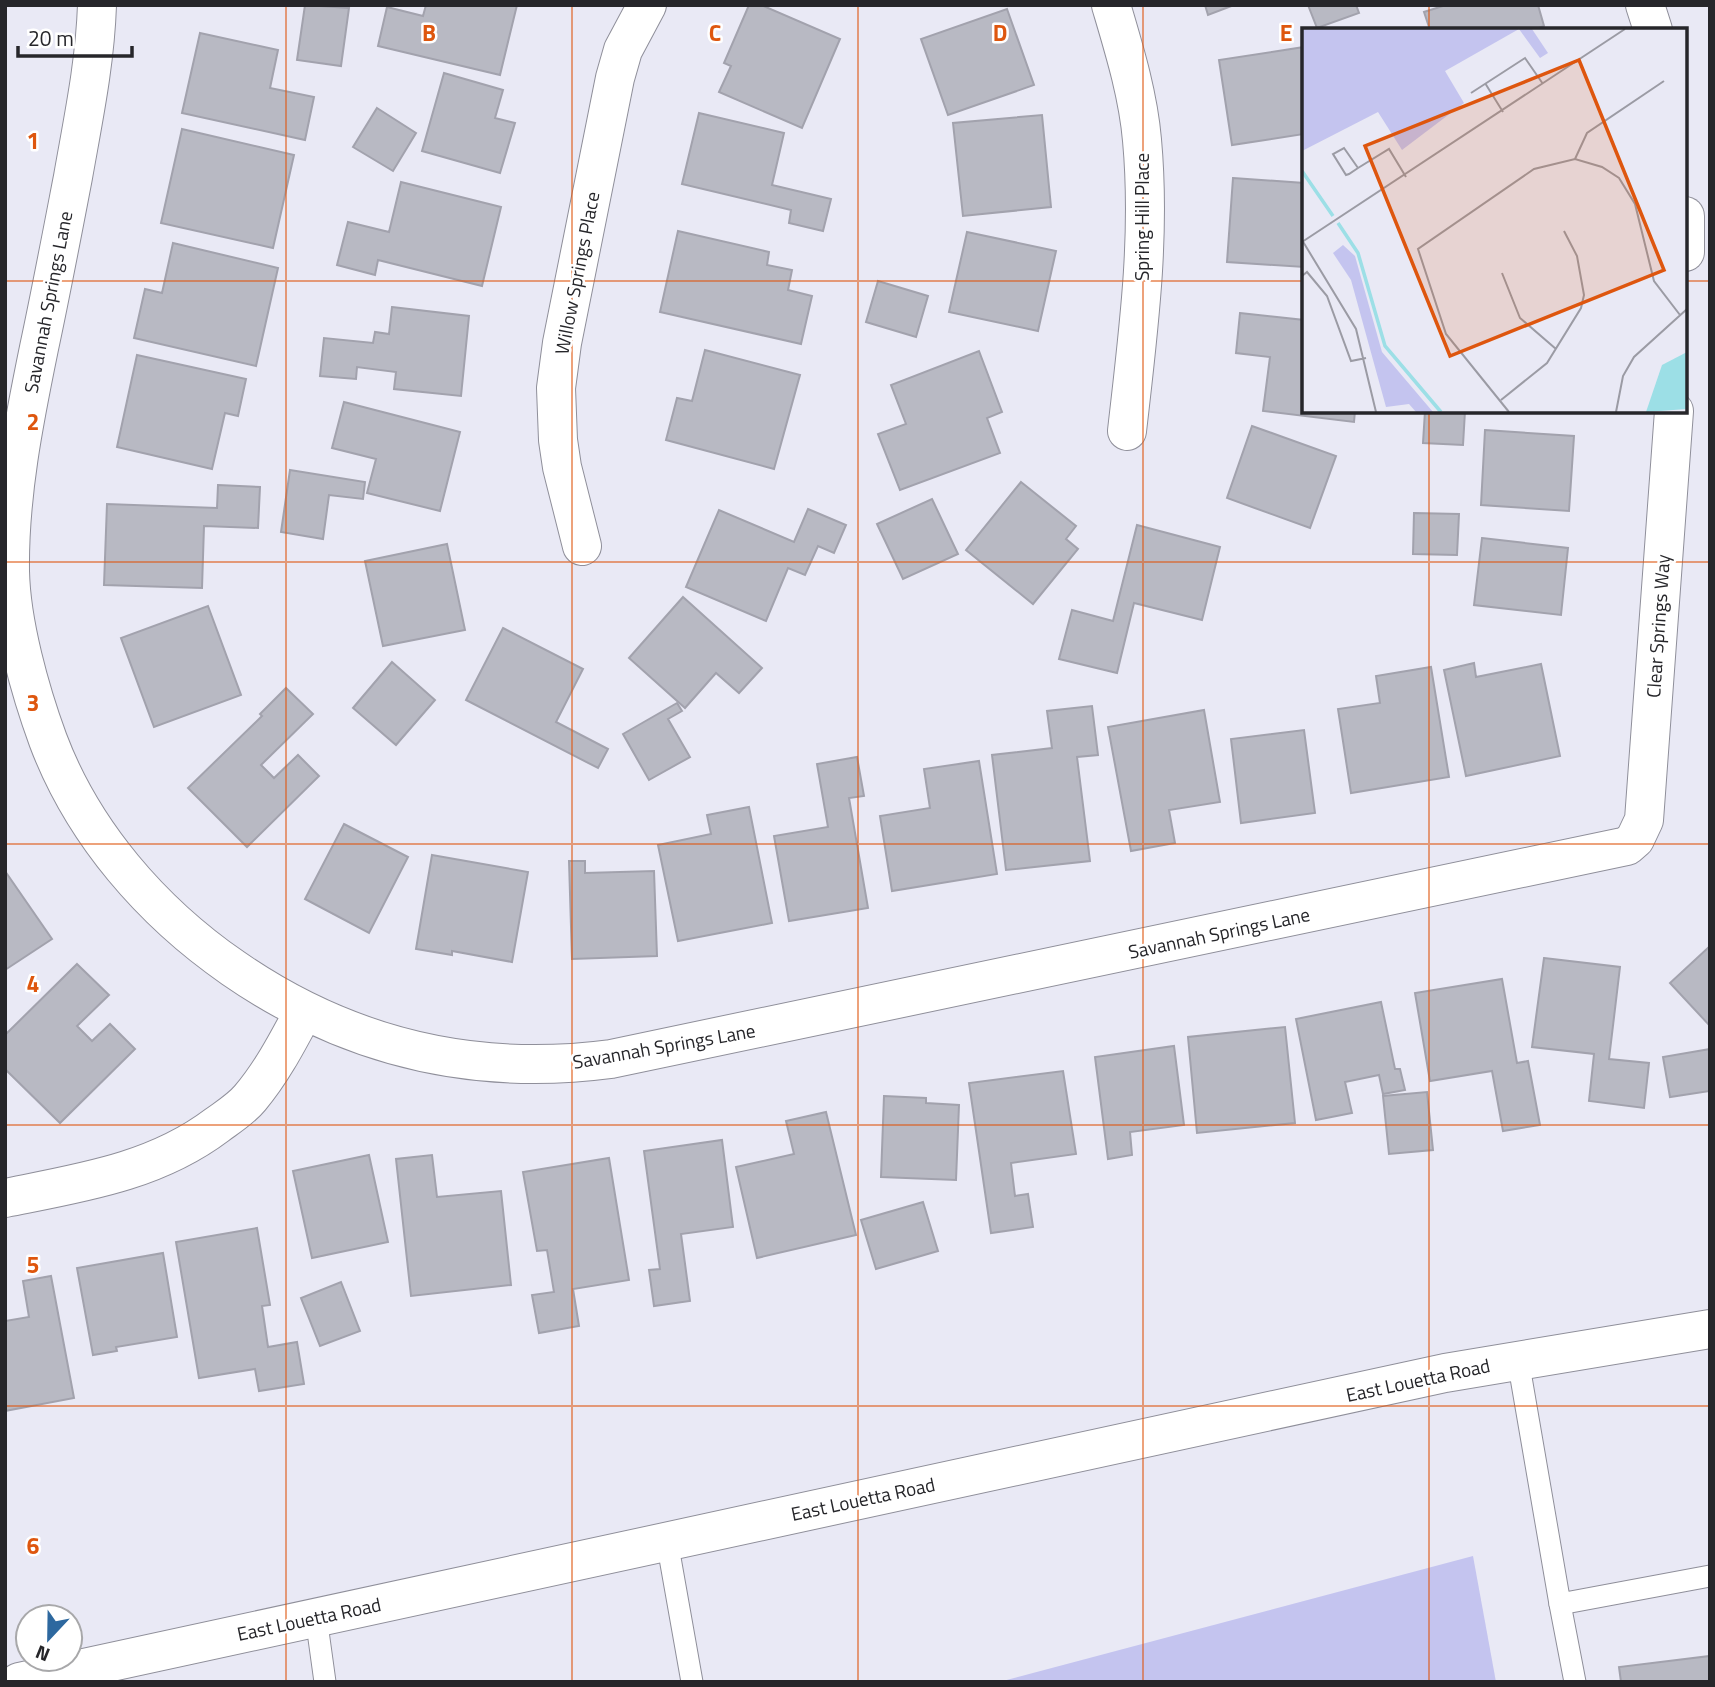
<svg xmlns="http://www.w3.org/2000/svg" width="1715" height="1687" font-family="'Titillium Web',sans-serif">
	<rect width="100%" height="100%" fill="#e9e9f5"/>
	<path fill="#c4c4ef" d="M1473 1556 1496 1682H999Z"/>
	<g fill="#b8b9c3" stroke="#a2a2ad" stroke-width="2">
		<path d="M305 5 349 8 341 66 297 60Z"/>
		<path d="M426 5H517L500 75 378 46 387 7 423 16Z"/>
		<path d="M749 5H761L840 39 802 128 719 92 731 66 724 63Z"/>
		<path d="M1205 5H1234L1208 15Z"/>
		<path d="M1308 5H1356L1359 13 1317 28Z"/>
		<path d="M1446 5H1538L1544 26 1533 30H1430L1424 12Z"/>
		<path d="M1007 9 1034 85 948 115 921 39Z"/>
		<path d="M200 33 278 50 270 88 314 97 305 140 182 113Z"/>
		<path d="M1304 47V134L1232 145 1219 60Z"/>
		<path d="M444 73 503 90 495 118 515 123 500 173 422 151Z"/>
		<path d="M377 108 416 133 393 171 353 147Z"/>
		<path d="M699 113 784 133 772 185 831 199 823 231 789 223 791 210 682 184Z"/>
		<path d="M1042 115 1051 207 963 216 953 123Z"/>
		<path d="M182 129 294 155 273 248 161 223Z"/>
		<path d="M1233 178 1304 183V267L1227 262Z"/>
		<path d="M401 182 501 207 482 286 378 260 375 275 337 265 348 222 389 232Z"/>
		<path d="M678 231 769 252 767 265 792 270 788 290 812 296 801 344 660 312Z"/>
		<path d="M967 232 1056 251 1038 331 949 312Z"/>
		<path d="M173 243 278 268 256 366 134 338 145 289 162 293Z"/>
		<path d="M878 281 928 296 916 337 866 322Z"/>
		<path d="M392 307 469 316 461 396 394 389 396 372 357 367 356 379 320 376 324 338 373 343 375 332 389 334Z"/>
		<path d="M1240 313 1304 320V411H1355L1354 422 1263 411 1270 357 1236 353Z"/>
		<path d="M705 350 800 375 774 469 666 440 677 398 692 401Z"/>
		<path d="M979 351 1002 412 987 418 1000 453 900 490 878 434 906 424 891 385Z"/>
		<path d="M137 355 246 379 238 416 225 413 212 469 117 447Z"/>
		<path d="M344 402 460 432 440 511 367 493 376 459 332 448Z"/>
		<path d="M1425 411H1465L1463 445 1423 443Z"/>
		<path d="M1252 426 1336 456 1310 528 1227 498Z"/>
		<path d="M1485 430 1574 436 1569 511 1481 505Z"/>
		<path d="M290 470 365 482 363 499 329 495 323 539 281 532Z"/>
		<path d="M1021 482 1076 526 1066 539 1078 549 1033 604 966 550Z"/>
		<path d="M218 485 260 487 258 528 204 526 202 588 104 585 107 504 217 508Z"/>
		<path d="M932 499 958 554 903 579 877 524Z"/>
		<path d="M808 509 846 525 834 553 818 546 805 575 788 568 766 621 686 587 719 510 794 542Z"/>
		<path d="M1414 513 1459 514 1457 555 1413 554Z"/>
		<path d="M1137 525 1220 547 1202 620 1134 603 1117 673 1059 659 1072 610 1113 621Z"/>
		<path d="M1482 538 1568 548 1561 615 1474 605Z"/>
		<path d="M447 544 465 630 383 646 365 561Z"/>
		<path d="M683 597 762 668 739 693 716 673 685 708 629 658Z"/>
		<path d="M208 606 241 695 154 727 121 638Z"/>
		<path d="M503 628 583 669 556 722 608 749 598 768 466 700Z"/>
		<path d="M392 662 435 700 396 745 353 708Z"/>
		<path d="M1474 663 1476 677 1541 664 1560 756 1466 776 1444 670Z"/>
		<path d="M1431 667 1449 777 1351 793 1338 709 1380 703 1376 676Z"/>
		<path d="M286 688 313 714 261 765 274 778 298 755 319 776 247 847 188 788 262 716 260 714Z"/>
		<path d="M677 703 682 711 668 719 690 757 649 780 623 734Z"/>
		<path d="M1092 706 1098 755 1077 757 1090 861 1006 870 992 755 1052 748 1047 711Z"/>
		<path d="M1204 710 1220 802 1169 810 1175 843 1131 851 1108 727Z"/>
		<path d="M1304 730 1315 813 1241 823 1231 739Z"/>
		<path d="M857 757 864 796 849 798 868 908 789 921 774 836 828 827 817 764Z"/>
		<path d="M979 761 997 874 892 891 880 816 930 808 924 769Z"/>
		<path d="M749 807 772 923 678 941 658 845 711 834 707 815Z"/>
		<path d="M344 824 408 857 369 933 305 899Z"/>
		<path d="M432 855 528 872 512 962 452 951V955L416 949Z"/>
		<path d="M569 861H585V873L654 871 657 956 572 959Z"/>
		<path d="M5 871 52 939 5 970Z"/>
		<path d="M1710 946V1026L1670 983Z"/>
		<path d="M1544 958 1620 967 1609 1059 1649 1063 1644 1108 1589 1101 1594 1054 1532 1047Z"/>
		<path d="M77 964 109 995 77 1026 92 1041 110 1024 135 1049 60 1123 5 1069V1035Z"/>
		<path d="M1502 979 1517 1063 1528 1061 1540 1125 1503 1131 1492 1071 1430 1081 1415 993Z"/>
		<path d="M1381 1002 1395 1069H1400L1405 1090 1383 1094 1379 1075 1345 1082 1352 1113 1316 1120 1296 1019Z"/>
		<path d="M1285 1027 1295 1123 1197 1133 1188 1037Z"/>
		<path d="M1174 1046 1184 1125 1130 1132 1132 1155 1108 1159 1095 1057Z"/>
		<path d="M1710 1049V1091L1670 1097 1663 1057Z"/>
		<path d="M1063 1071 1076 1154 1011 1163 1015 1196 1028 1194 1033 1227 991 1233 969 1083Z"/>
		<path d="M1427 1092 1433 1150 1389 1154 1383 1096Z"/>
		<path d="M884 1096 926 1098V1103L959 1105 956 1180 881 1177Z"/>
		<path d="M826 1112 856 1235 757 1258 736 1167 794 1154 786 1121Z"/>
		<path d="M722 1140 733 1227 681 1234 690 1301 654 1306 649 1270 660 1269 644 1151Z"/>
		<path d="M369 1155 388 1242 312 1258 293 1171Z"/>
		<path d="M432 1155 437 1197 501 1191 511 1285 411 1296 396 1159Z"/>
		<path d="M609 1158 629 1280 573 1289 579 1326 539 1333 532 1295 554 1292 547 1250 537 1251 523 1172Z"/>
		<path d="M923 1202 938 1251 876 1269 861 1220Z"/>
		<path d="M257 1228 270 1305 262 1306 268 1347 297 1342 304 1384 259 1391 255 1369 199 1378 176 1242Z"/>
		<path d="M163 1253 177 1337 116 1347 117 1351 93 1355 77 1268Z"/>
		<path d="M51 1276 74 1398 5 1411V1321L29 1317 23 1281Z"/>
		<path d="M341 1282 360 1331 320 1346 301 1298Z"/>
		<path d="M1710 1656V1682H1621L1619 1667Z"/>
	</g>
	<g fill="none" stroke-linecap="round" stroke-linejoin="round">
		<g stroke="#8f8f9a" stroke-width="23">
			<g id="lane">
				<path d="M1518 1360 1560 1604 1710 1576"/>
				<path d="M667 1541 692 1682"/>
				<path d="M1560 1604 1575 1682"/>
				<path d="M316 1617 325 1682"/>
			</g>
		</g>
		<g stroke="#8f8f9a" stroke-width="40">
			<g id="street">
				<path d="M97 5C95 64 83 120 73 177 62 234 51 292 39 348 24 421 9 496 10 571 11 623 30 691 48 740 83 833 152 912 233 968 347 1047 474 1077 611 1059L1627 846 1635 839 1644 820 1674 411"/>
				<path d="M1111 5C1124 49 1138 94 1142 140 1151 238 1138 334 1127 431"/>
				<path d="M1645 5 1653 30"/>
				<path d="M1685 216V252"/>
				<path d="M582 546 562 467 558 440 556 388 562 343 615 78 623 50 647 5"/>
				<path d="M5 1198C80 1183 155 1172 217 1125 228 1117 241 1109 250 1098 272 1072 288 1041 304 1011"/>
			</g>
		</g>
		<g stroke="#8f8f9a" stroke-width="40">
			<path id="secondary" d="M19 1682 1445 1373 1710 1329"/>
		</g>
		<use href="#lane" stroke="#fff" stroke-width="21"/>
		<use href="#street" stroke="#fff" stroke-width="38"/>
		<use href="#secondary" stroke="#fff" stroke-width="38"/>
	</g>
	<path fill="none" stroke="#de560e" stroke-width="2" stroke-opacity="0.55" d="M286 5V1682M572 5V1682M858 5V1682M1143 5V1682M1429 5V30M5 281H1304M1685 281H1710M1429 411V1682M5 562H1710M5 844H1710M5 1125H1710M5 1406H1710"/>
	<g text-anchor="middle" stroke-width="5" stroke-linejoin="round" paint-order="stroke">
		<g font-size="19" fill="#26262a" stroke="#fff">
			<text transform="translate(1142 217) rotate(-90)" y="7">Spring Hill Place</text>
			<text transform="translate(577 273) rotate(-79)" y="7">Willow Springs Place</text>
			<text transform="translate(48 302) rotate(-79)" y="7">Savannah Springs Lane</text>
			<text transform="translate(1658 626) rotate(-86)" y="7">Clear Springs Way</text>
			<text transform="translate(1219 933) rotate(-12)" y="7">Savannah Springs Lane</text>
			<text transform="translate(664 1046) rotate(-10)" y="7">Savannah Springs Lane</text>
			<text transform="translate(1418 1380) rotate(-12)" y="7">East Louetta Road</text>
			<text transform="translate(863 1499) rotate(-12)" y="7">East Louetta Road</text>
			<text transform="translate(309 1619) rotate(-12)" y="7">East Louetta Road</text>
		</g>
	</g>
	<g transform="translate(1302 28)">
		<rect width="385" height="385" fill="#e9e9f5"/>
		<path d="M0 1H230L246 25 238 30 217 1 143 43 162 75 100 122 76 84 0 123ZM41 217 53 228 80 324 131 384H114L107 376 84 379 49 252 31 225Z" fill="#c4c4ef"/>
		<path d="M385 324V381L344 384 360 337Z" fill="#9cdfe6"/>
		<path fill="none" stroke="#9cdfe6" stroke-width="3.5" d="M0 143 31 188M36 195 56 225 83 318 139 384"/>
		<path fill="none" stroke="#9b9ba4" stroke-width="2" d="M183 55 201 84M169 65 223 30 241 56M273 131 285 105 362 53M56 140 42 120 31 126 44 147 47 146 56 140 87 121 104 149M0 212 54 301 74 384M0 214 323 1M200 245 218 290 254 321M0 248 5 244 25 268 49 333 64 330M199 372 245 335 279 280 282 267 275 228 262 203M207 384 144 306 116 221 232 141 273 131 300 139 317 150 333 176 352 253 378 287M314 384 321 348 332 329 385 281"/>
		<path fill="#de560e" fill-opacity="0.15" stroke="#de560e" stroke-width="3.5" d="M277 32 362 242 148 328 63 118Z"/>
		<rect width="385" height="385" fill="none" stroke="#26262a" stroke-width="3.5"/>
	</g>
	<g font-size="23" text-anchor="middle" font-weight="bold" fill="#de560e" stroke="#fff" stroke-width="5" stroke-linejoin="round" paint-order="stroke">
		<text x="429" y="41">B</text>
		<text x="715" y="41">C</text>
		<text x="1000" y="41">D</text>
		<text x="1286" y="41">E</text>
		<text x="33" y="149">1</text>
		<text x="33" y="430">2</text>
		<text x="33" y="711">3</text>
		<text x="33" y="992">4</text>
		<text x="33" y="1273">5</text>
		<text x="33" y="1554">6</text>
	</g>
	<rect width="1715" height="1687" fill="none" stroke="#26262a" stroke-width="14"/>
	<g transform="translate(49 1638) rotate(202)"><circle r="33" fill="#ffffff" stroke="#a8a8aa" stroke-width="2"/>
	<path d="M0-5L12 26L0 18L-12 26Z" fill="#2d689f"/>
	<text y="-10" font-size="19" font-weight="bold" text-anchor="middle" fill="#26262a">N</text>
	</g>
	<path d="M18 46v10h114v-10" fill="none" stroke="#26262a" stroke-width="3.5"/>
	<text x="28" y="46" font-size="21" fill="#26262a" stroke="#ffffff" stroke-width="5" paint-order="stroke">20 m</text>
</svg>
